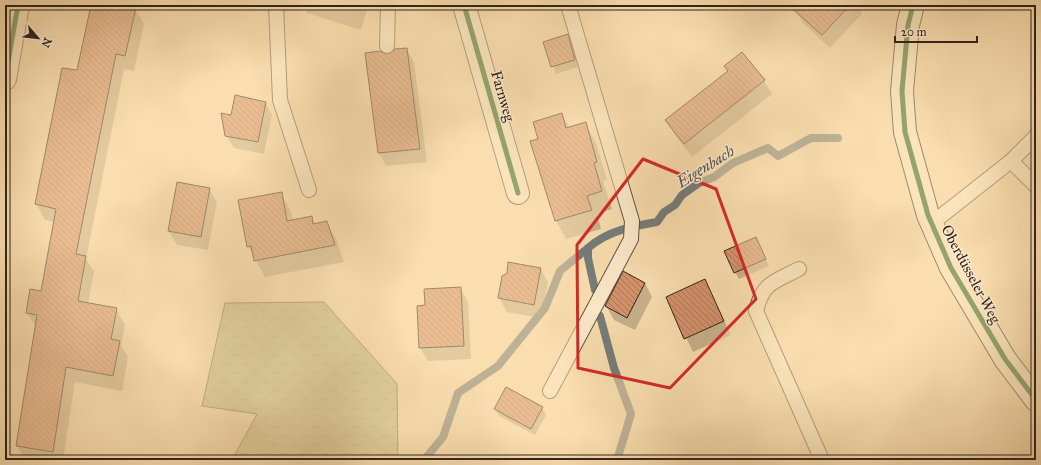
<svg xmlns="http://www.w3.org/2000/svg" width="1041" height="465" font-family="'IM FELL Great Primer',serif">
	<defs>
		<pattern id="forest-crowns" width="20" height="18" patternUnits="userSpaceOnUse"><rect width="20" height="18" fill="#c5bf86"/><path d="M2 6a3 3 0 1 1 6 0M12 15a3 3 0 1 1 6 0" fill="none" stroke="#aaa473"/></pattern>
		<pattern id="building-back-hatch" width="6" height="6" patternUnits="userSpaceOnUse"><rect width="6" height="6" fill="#d5926d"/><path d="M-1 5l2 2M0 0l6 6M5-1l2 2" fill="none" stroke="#ad7759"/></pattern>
	</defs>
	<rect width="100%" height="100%" fill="#fadeaf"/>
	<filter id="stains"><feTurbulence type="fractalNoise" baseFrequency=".005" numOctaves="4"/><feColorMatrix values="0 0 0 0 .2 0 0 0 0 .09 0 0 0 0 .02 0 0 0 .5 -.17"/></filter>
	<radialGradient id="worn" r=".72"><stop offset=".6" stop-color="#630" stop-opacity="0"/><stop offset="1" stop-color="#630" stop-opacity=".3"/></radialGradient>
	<path fill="url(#forest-crowns)" stroke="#7a7151" d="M324 302 397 384 398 460H232L257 414 202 406 225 303Z"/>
	<g fill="#0003">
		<path d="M92 5H134L133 8 135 9 144 24 134 71 124 69 86 259 94 272 88 304 116 309 125 325 121 345 128 357 122 391 75 382 63 460H25L17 446 36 327 27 313 41 292 55 222 45 220 36 204 77 72Z"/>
		<path d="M303 5H364L367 10 361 30 307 13Z"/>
		<path d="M800 5H859L862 14 830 48 803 23 795 10Z"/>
		<path d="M567 35 571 42 578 67 556 74 544 42Z"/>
		<path d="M406 49 414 62 427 162 386 166 379 153 366 54 387 56Z"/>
		<path d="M742 53 764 81 772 94 692 157 674 134 666 120 728 72 725 67Z"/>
		<path d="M265 102 272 115 264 154 234 148 226 135 232 117Z"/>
		<path d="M561 114 570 128 585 124 596 142 607 180 603 181 612 209 597 214 601 229 566 239 556 221 539 139Z"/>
		<path d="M209 189 217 202 208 250 177 245 169 231Z"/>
		<path d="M281 194 291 211 293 220 311 217 316 224 326 222 336 239 344 262 265 277 248 246Z"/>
		<path d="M759 245 769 266 739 279 735 272Z"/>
		<path d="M540 268 548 282 541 318 507 312 499 298 502 276Z"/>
		<path d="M705 280 731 335 693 352 667 298Z"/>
		<path d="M645 283 652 297 635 330 614 320 606 306Z"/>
		<path d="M460 288 468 302 471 359 428 361 420 348 418 307 426 306Z"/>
		<path d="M542 408 546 415 535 435 499 416 495 409Z"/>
	</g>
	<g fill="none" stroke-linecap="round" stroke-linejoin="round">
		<g stroke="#757d79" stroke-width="8">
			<path d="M595 290 588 258V248C607 231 633 226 657 222L664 212 675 205 682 195 699 183 714 177 733 163 768 148 778 156 811 138H838"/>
			<path d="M600 316 614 368 631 414 617 460"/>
			<path d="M424 460 443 437 458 393 498 366 545 308 560 271 588 248"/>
		</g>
	</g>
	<g fill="url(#building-back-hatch)" stroke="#2f231c">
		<path d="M91 5H123L136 8 125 56 116 54 76 254 86 256 78 301 117 308 111 339 120 341 113 376 66 367 53 452 16 446 37 315 26 313 30 289 41 291 56 209 35 204 62 68 77 70Z"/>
		<path d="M788 5H850L822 35Z"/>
		<path d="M568 34 575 60 551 67 543 42Z"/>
		<path d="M407 48 420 149 378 153 365 53 380 51 387 54 395 49Z"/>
		<path d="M742 52 765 80 684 144 665 120 728 71 724 66Z"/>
		<path d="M235 95 266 102 258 142 225 136 221 113 231 115Z"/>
		<path d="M562 113 566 128 586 122 597 162 594 163 602 191 587 196 592 210 555 221 530 141 538 139 533 122Z"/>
		<path d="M177 182 210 188 201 237 168 231Z"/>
		<path d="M282 192 287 221 312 216 313 224 327 221 335 245 254 261 251 246 247 247 238 200Z"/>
		<path d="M756 237 766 259 734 273 724 251Z"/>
		<path d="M508 262 541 268 534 305 498 298 502 276 507 273Z"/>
		<path d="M623 271 645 283 627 318 605 306Z"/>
		<path d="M705 279 724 321 684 339 666 297Z"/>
		<path d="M461 287 464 346 419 348 417 306 425 305 424 289Z"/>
		<path d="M506 387 543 407 531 429 494 409Z"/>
	</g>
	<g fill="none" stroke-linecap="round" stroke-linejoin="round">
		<g stroke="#625241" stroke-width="16">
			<g id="lane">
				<path d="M276 5 280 100 309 190"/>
				<path d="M387 46 388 5"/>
				<path d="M1011 161 1036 186"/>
				<path d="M931 224 1011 161 1036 136"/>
				<path d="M799 269C774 282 763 282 756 311L822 460"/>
				<path d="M550 391 631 239 632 221 568 5"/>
			</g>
		</g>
		<g stroke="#625241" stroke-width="24">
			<g id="street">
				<path d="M464 5 518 193"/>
				<path d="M5 79 18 5"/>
			</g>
		</g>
		<g stroke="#2f231c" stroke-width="24">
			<path id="secondary" d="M913 5 908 25 902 91 905 132 928 215 951 268 1005 359 1036 400"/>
		</g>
		<use href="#lane" stroke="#fceacb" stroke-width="14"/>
		<use href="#street" stroke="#fceacb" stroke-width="22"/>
		<use href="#secondary" stroke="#fceacb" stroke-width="22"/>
		<g stroke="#fceacb" stroke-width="8">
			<g id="cycleway">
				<path d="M464 5 518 193"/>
				<path d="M913 5 908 25 902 91 905 132 928 215 951 268 1005 359 1036 400"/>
				<path d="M5 79 18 5"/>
			</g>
		</g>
		<use href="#cycleway" stroke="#1b5e20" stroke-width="5"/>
	</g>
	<path d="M0 0H1041V465H0ZM643 159 716 189 756 299 670 388 578 368 577 245Z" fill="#fadeaf" fill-opacity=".55" fill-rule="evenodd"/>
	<path fill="none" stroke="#d62828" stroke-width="3" stroke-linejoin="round" d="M643 159 716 189 756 299 670 388 578 368 577 245Z"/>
	<g text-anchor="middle" stroke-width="3" stroke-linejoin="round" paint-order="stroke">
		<g font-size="15" fill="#2f231c" stroke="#fceacb">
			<text transform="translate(503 96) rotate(74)" y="5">Farnweg</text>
			<text transform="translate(971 274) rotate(62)" y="5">Oberdüsseler Weg</text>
		</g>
		<g font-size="16" font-style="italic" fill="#52504a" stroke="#fceacb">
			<text transform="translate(705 166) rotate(-32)" y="6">Eigenbach</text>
		</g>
	</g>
	<rect width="1041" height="465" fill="none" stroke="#fadeaf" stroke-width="20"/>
	<rect x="6" y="6" width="1029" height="453" fill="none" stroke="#2f231c" stroke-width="2"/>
	<rect x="10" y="10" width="1021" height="445" fill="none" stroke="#2f231c"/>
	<g transform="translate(38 38) rotate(118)" stroke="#fceacb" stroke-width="3" paint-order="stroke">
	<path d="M0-3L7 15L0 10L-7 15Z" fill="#2f231c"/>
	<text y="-6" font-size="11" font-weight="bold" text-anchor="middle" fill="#2f231c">N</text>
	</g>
	<path d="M895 36v6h82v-6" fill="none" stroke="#2f231c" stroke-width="2"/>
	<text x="901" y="36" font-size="12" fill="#2f231c" stroke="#fceacb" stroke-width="3" paint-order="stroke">20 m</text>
	<rect width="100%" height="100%" filter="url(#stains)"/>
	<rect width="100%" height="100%" fill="url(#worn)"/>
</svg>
